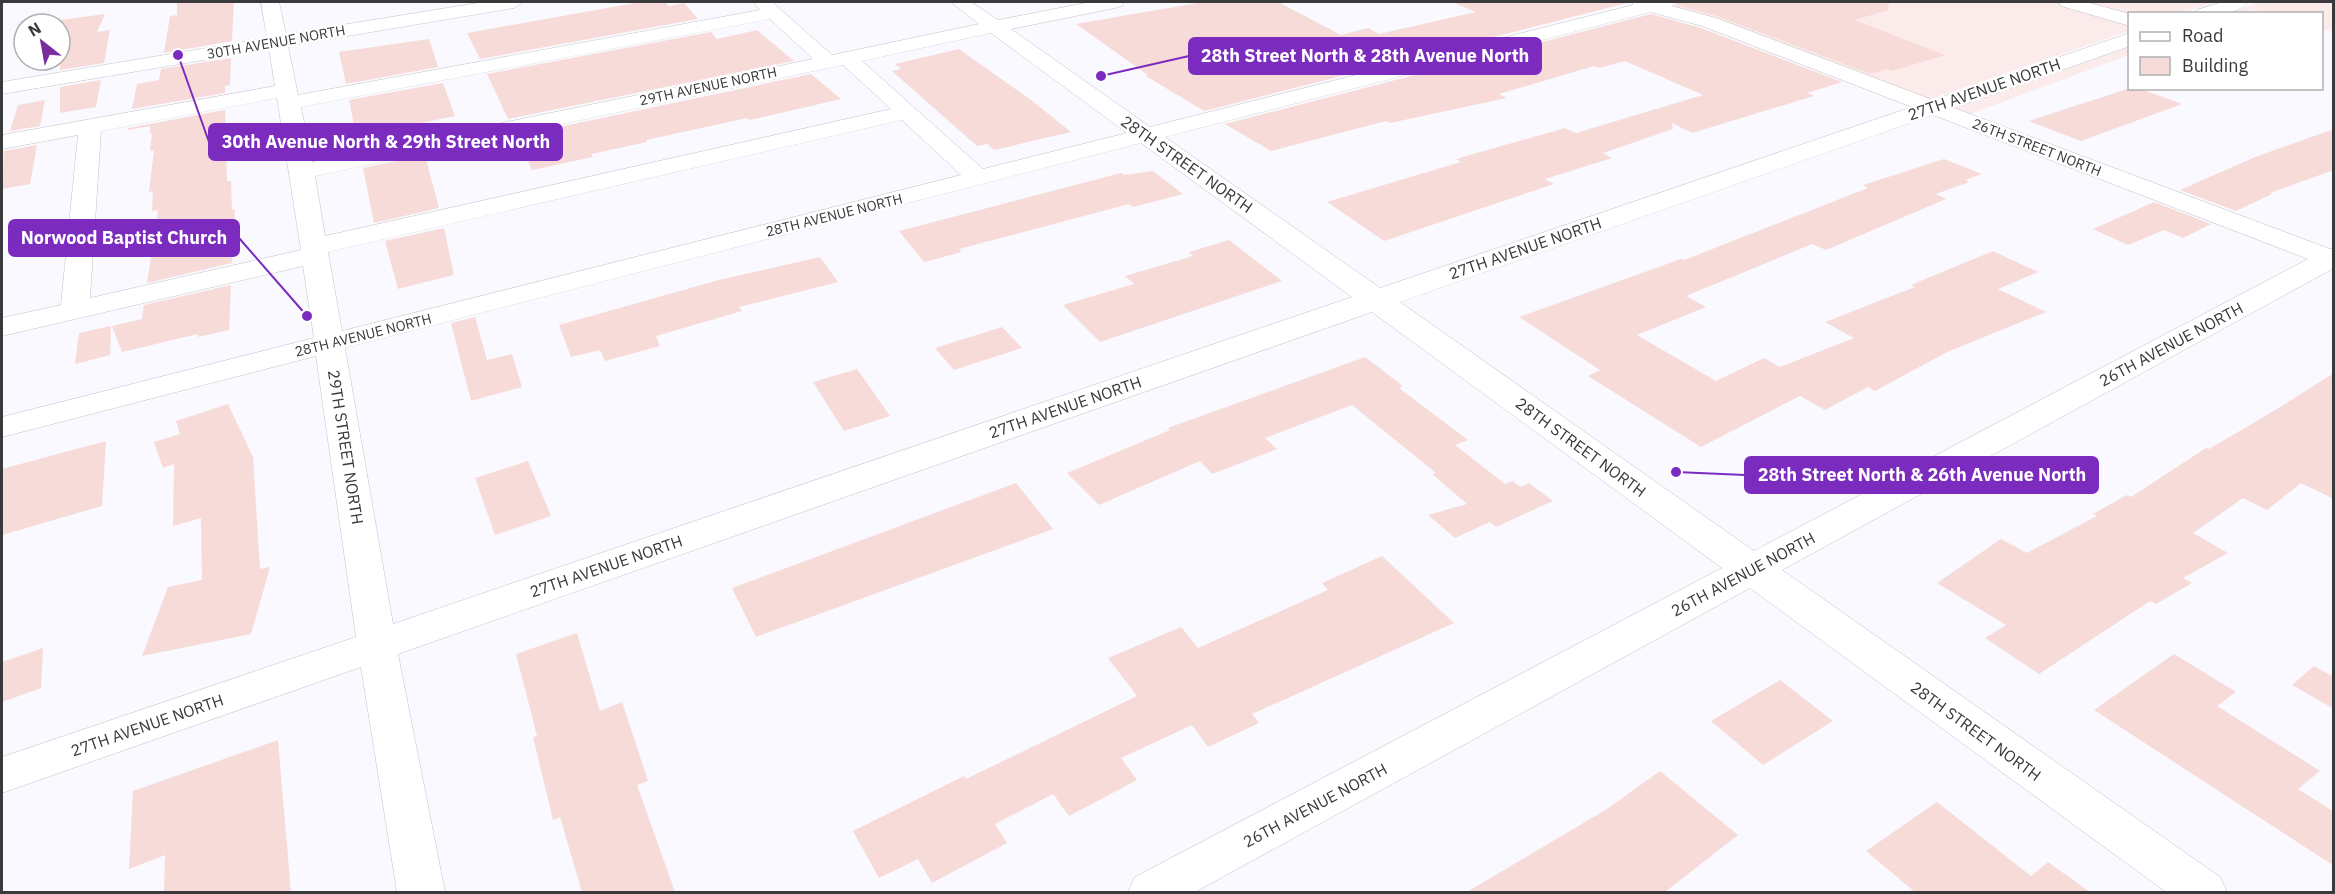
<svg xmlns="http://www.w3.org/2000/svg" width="2335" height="894" font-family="'IBM Plex Sans',sans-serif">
	<rect width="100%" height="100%" fill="#f9f9ff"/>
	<g fill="#fbebeb">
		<path d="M1688 2H2217L2181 13 2130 14 2129 31 1928 100 1668 7Z"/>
		<path d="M2261 2H2333V32L2322 29V14L2267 13 2254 10 2243 13 2226 14Z"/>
		<path d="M2129 47V55L1967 115 1953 109Z"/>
	</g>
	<g fill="#f7dbd8">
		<path d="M177 2H234L232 41 164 53 170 16 177 15Z"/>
		<path d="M641 2H665L669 6 684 3 698 19 480 59 467 33Z"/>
		<path d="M1203 2H1278L1341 35 1368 28 1379 34 1476 12 1452 2H1631L1204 111 1146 76 1148 75 1076 24Z"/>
		<path d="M1677 2H1888L1889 10 1854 20 1945 55 1892 71 1886 69 1870 74 1717 16 1676 5Z"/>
		<path d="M105 14 97 32 110 30 104 63 60 70V20Z"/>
		<path d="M1651 14 1701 28 1842 82 1807 93 1814 96 1692 133 1672 123 1673 129 1603 153 1612 158 1545 179 1554 184 1384 241 1327 202 1461 162 1456 159 1565 128 1576 133 1703 95 1625 61 1599 68 1594 66 1499 94 1507 98 1390 123 1386 121 1271 151 1225 124Z"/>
		<path d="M757 30 794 61 508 119 487 74 711 32 717 39Z"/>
		<path d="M429 39 438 67 346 84 339 52Z"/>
		<path d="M959 49 1031 100 1071 132 994 150 987 144 977 146 892 71 901 69 895 64Z"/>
		<path d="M231 58 230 85 225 86V93L132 109 137 84 159 80 161 69Z"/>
		<path d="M811 74 841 99 750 120 747 118 646 140 647 142 591 154 593 157 532 170 516 136Z"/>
		<path d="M101 80 96 107 60 113V87Z"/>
		<path d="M443 83 455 116 416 124 420 138 359 150 349 100Z"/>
		<path d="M2130 88H2138L2182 104 2081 141 2029 121Z"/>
		<path d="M45 100 40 126 10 131 18 105Z"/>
		<path d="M225 110 227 181H231L232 210 235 209 232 263 147 283 158 210 152 211 153 191 149 192 154 150 150 151 152 133 150 134V126L128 130V128Z"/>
		<path d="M2334 129V170L2270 193 2272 194 2236 211 2180 190 2255 157Z"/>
		<path d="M37 145 30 184 2 189 4 151Z"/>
		<path d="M425 155 439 208 374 223 363 168Z"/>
		<path d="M1944 159 1982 174 1965 180 1969 182 1936 194 1946 199 1826 250 1812 244 1686 296 1706 307 1637 335 1716 381 1764 358 1780 367 1854 338 1825 322 1915 287 1911 285 1993 251 2038 272 1998 289 2046 312 1947 352 1875 391 1868 387 1825 410 1800 396 1701 447 1588 376 1600 370 1519 317 1681 259 1684 260 1868 188 1863 185Z"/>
		<path d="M1153 171 1183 194 1133 207 1129 204 959 249 962 252 924 262 899 231 1121 173 1124 175Z"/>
		<path d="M2154 202 2211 224 2183 238 2164 230 2128 245 2093 229Z"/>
		<path d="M444 228 454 275 398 289 385 241Z"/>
		<path d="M1229 240 1282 281 1100 342 1063 305 1134 284 1125 276 1193 256 1189 252Z"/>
		<path d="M820 257 838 282 739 307 742 311 656 336 660 346 605 361 600 350 571 357 559 325 719 280Z"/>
		<path d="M231 285 229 330 198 337V334L122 352 112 326 142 319 144 305Z"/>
		<path d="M475 317 487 360 512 354 522 387 471 401 451 323Z"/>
		<path d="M111 326 110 355 75 364 79 333Z"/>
		<path d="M1002 327 1022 348 954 370 935 348Z"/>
		<path d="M1365 357 1403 386 1399 388 1468 440 1455 445 1505 484 1513 481 1520 487 1529 483 1553 501 1496 527 1490 522 1455 538 1428 515 1467 504 1432 474 1436 473 1352 405 1265 438 1277 449 1212 474 1200 461 1099 505 1067 473 1170 430 1168 428Z"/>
		<path d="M857 369 890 416 844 431 813 382Z"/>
		<path d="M2334 373V499L2301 483 2267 510 2243 498 2193 533 2228 553 2183 578 2192 583 2156 604 2150 601 2039 674 1985 638 2006 625 1937 583 2001 539 2027 553 2097 516 2093 514 2127 495 2131 497 2206 448 2209 449 2272 412Z"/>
		<path d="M228 404 253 457 260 569 270 567 251 634 142 656 168 587 202 580 201 518 173 526 174 464 163 468 154 442 180 434 176 421Z"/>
		<path d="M106 441 102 506 2 535V469Z"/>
		<path d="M528 461 551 516 495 535 475 478Z"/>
		<path d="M1016 483 1053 529 756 637 732 588Z"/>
		<path d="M1382 556 1454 623 1252 714 1259 723 1208 747 1192 725 1121 758 1137 780 1069 816 1053 794 995 824 1007 843 932 883 918 859 879 878 853 831 964 776 966 779 1137 696 1108 658 1181 627 1198 648 1328 590 1322 583Z"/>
		<path d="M577 633 600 711 622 702 648 781 637 785 675 892H582L560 817 553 820 533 737 537 736 516 654Z"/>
		<path d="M43 648 41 688 2 702V662Z"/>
		<path d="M2174 654 2236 692 2217 706 2320 771 2298 789 2334 812V866L2094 710Z"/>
		<path d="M2314 666 2334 677V709L2292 685Z"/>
		<path d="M1780 680 1833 721 1763 765 1711 721Z"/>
		<path d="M278 740 291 892H164L165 855 129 869 133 791Z"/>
		<path d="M1660 771 1738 835 1665 892H1467L1607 809Z"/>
		<path d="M1937 802 2031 876 2048 862 2090 892H1915L1866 851Z"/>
	</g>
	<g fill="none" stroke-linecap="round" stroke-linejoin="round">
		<g stroke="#c2c2c8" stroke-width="1">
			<g id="minor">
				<path d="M261 2H279L286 34 484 2H523L514 8 288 46 298 95 760 10 753 2H772L832 55 979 24 951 2H971L998 20 1091 2H1124L1122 6 1115 8 1011 29 1150 127 1633 5V2H1675L1672 6 1716 18 1933 100 2130 33V46L1954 108 2330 249 2334 248V268L1782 570 2220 877 2227 892H2166L1750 588 1195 892H1128L1135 877 1722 568 1372 312 398 654 445 892H397L361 667 2 793V757L356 637 316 356 2 437V417L314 338 303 266 2 336V318L61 305 78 135 2 149V135L275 86 269 49 2 94V82L267 38ZM1651 12 1702 26 1912 107 1380 288 1165 137ZM770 19 813 59 312 162 301 107ZM991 33 1127 133 983 169 862 61ZM843 65 891 109 325 236 315 176ZM277 98 301 250 90 298 101 131ZM1933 115 2308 259 1754 551 1400 302ZM902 120 961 175 342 331 328 252ZM1141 143 1352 297 393 624 345 348Z"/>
				<path d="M2059 2H2086L2130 14V26L2061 6Z"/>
				<path d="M2222 2H2248C2237 16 2211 14 2195 14L2197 10Z"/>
			</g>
		</g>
		<use href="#minor" fill="#fff" fill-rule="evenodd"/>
	</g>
	<g text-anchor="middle" stroke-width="5" stroke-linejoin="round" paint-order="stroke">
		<g font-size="14" fill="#3a3a3c" stroke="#fff">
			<text transform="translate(276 42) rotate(-10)" y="5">30TH AVENUE NORTH</text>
			<text transform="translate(708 86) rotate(-12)" y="5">29TH AVENUE NORTH</text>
			<text transform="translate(2037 147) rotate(21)" y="5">26TH STREET NORTH</text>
			<text transform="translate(834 215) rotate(-14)" y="5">28TH AVENUE NORTH</text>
			<text transform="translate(363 335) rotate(-14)" y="5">28TH AVENUE NORTH</text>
		</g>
		<g font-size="16" fill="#3a3a3c" stroke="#fff">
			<text transform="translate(1984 89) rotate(-19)" y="6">27TH AVENUE NORTH</text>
			<text transform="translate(1187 164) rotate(35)" y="6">28TH STREET NORTH</text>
			<text transform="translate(1525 248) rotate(-19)" y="6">27TH AVENUE NORTH</text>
			<text transform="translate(2171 344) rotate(-28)" y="6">26TH AVENUE NORTH</text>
			<text transform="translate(1065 407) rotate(-19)" y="6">27TH AVENUE NORTH</text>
			<text transform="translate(346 447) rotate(81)" y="6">29TH STREET NORTH</text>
			<text transform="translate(1581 447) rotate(36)" y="6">28TH STREET NORTH</text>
			<text transform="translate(606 566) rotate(-19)" y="6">27TH AVENUE NORTH</text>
			<text transform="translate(1743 574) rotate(-28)" y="6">26TH AVENUE NORTH</text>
			<text transform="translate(147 725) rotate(-19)" y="6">27TH AVENUE NORTH</text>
			<text transform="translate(1976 731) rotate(36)" y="6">28TH STREET NORTH</text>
			<text transform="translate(1315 805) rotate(-28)" y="6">26TH AVENUE NORTH</text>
		</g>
	</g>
	<path fill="none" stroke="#7b2cbf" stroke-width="2" d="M1101 76L1189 56M178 55L209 142M307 316L239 238M1676 472L1745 475"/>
	<g fill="#7b2cbf" stroke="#fff" stroke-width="2">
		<circle cx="1101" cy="76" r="6"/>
		<circle cx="178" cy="55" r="6"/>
		<circle cx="307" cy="316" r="6"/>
		<circle cx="1676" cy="472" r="6"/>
	</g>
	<g fill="#7b2cbf" stroke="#7b2cbf" stroke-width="2">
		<rect x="1189" y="38" width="352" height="36" rx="6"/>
		<rect x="209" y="124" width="353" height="36" rx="6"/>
		<rect x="9" y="220" width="230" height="36" rx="6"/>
		<rect x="1745" y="457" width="353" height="36" rx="6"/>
	</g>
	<g font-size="18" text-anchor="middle" font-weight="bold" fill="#fff">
		<text x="1365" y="62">28th Street North &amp; 28th Avenue North</text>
		<text x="386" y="148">30th Avenue North &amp; 29th Street North</text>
		<text x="124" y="244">Norwood Baptist Church</text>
		<text x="1922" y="481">28th Street North &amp; 26th Avenue North</text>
	</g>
	<rect width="2335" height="894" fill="none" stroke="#3a3a3c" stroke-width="6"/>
	<rect x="2128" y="12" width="195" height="78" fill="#ffffff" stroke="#b0b0b1" stroke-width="1.5"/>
	<rect x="2140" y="32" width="30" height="9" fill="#ffffff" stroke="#b0b0b1" stroke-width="1.5"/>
	<text x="2182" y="42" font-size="18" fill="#3a3a3c">Road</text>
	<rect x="2140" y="57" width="30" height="18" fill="#f7dbd8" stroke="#b0b0b1" stroke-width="1.5"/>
	<text x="2182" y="72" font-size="18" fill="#3a3a3c">Building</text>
	<g transform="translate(42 42) rotate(329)"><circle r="28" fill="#ffffff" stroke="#b0b0b1" stroke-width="1.5"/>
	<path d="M0-4.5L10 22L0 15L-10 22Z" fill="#782c9e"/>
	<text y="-9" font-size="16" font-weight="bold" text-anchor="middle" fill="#3a3a3c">N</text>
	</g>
</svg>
